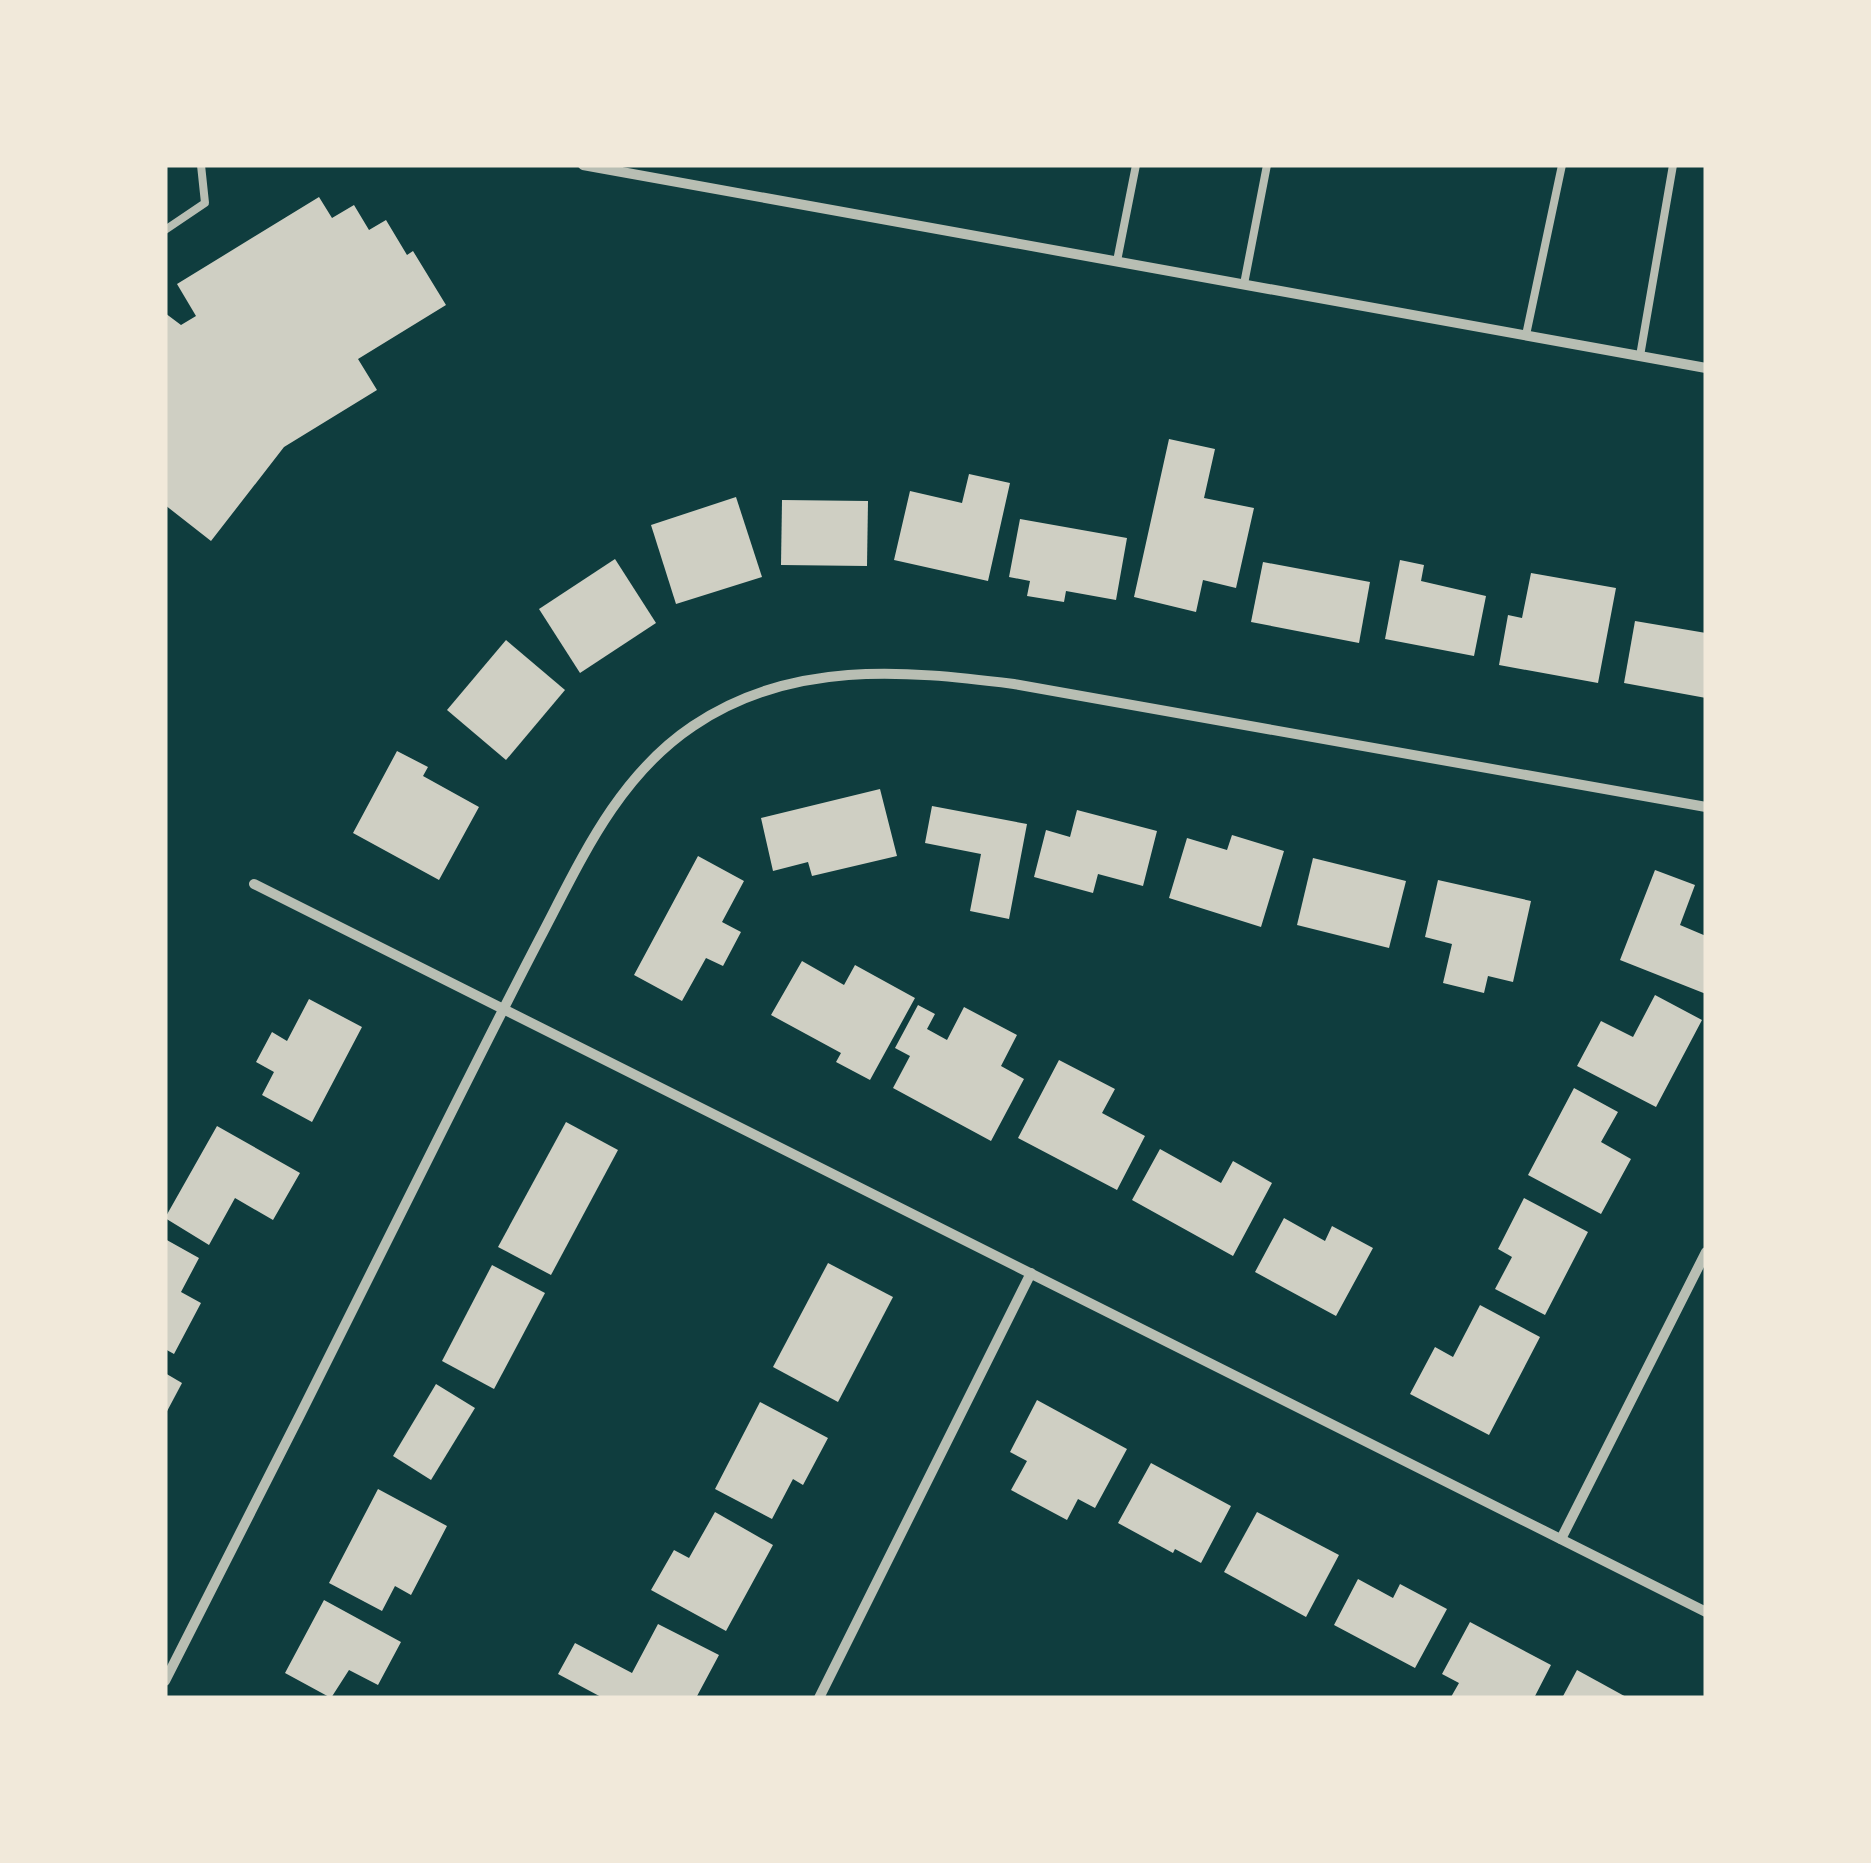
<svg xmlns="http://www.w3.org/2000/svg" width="1871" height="1863" font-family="'Archivo Narrow',sans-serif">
	<rect width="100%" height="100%" fill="#0f3d3e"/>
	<g fill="#cfcfc3">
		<path d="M319 197 332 218 354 205 369 230 386 220 407 255 413 251 446 305 358 359 377 390 284 447 211 541 165 505V313L181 325 196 316 177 284Z"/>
		<path d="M1169 439 1215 449 1204 498 1254 508 1236 588 1203 580 1196 612 1134 597Z"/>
		<path d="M969 474 1010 483 988 581 894 560 910 491 962 503Z"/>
		<path d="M736 497 762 577 676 604 651 525Z"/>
		<path d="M782 500 868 501 867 566 781 565Z"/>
		<path d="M1020 519 1127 538 1116 600 1066 591 1064 602 1027 596 1030 581 1009 577Z"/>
		<path d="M615 559 656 623 580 673 539 609Z"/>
		<path d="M1400 560 1424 565 1421 581 1486 596 1474 656 1385 639Z"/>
		<path d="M1263 562 1370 582 1359 643 1251 622Z"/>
		<path d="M1531 573 1616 588 1598 683 1499 665 1508 615 1522 618Z"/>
		<path d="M1635 621 1706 633V698L1624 683Z"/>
		<path d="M506 640 565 690 506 760 447 710Z"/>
		<path d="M397 751 428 767 423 776 479 807 439 880 353 833Z"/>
		<path d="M880 789 897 856 812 876 808 862 773 871 761 818Z"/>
		<path d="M932 806 1027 824 1009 919 970 911 981 854 925 843Z"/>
		<path d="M1077 810 1157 831 1143 886 1098 874 1093 893 1034 877 1046 830 1070 837Z"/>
		<path d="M1232 835 1284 851 1261 927 1169 898 1187 838 1227 850Z"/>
		<path d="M698 856 744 881 722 922 741 932 723 966 706 958 682 1001 634 975Z"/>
		<path d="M1313 858 1406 881 1389 948 1297 925Z"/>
		<path d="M1655 870 1695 885 1680 925 1706 936V994L1620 960Z"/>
		<path d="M1438 880 1531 901 1513 982 1488 976 1484 993 1443 983 1452 944 1425 937Z"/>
		<path d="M802 961 844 985 855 965 915 998 870 1080 836 1062 841 1053 771 1015Z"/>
		<path d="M1655 995 1702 1020 1656 1107 1577 1066 1601 1021 1633 1037Z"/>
		<path d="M309 999 362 1027 312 1122 262 1095 274 1072 256 1062 272 1032 287 1041Z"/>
		<path d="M918 1005 935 1014 927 1029 947 1040 964 1007 1017 1035 1001 1066 1024 1079 991 1141 893 1088 910 1056 895 1048Z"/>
		<path d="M1059 1060 1115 1089 1102 1113 1145 1136 1117 1190 1018 1138Z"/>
		<path d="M1574 1088 1618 1112 1601 1142 1631 1159 1601 1214 1528 1175Z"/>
		<path d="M566 1122 618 1150 551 1275 498 1247Z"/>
		<path d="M217 1126 300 1173 273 1220 235 1198 209 1245 165 1218Z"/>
		<path d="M1160 1149 1221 1183 1233 1161 1272 1183 1233 1256 1132 1200Z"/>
		<path d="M1524 1198 1588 1232 1545 1315 1495 1289 1512 1257 1498 1249Z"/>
		<path d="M1284 1218 1325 1241 1332 1226 1373 1248 1336 1316 1255 1272Z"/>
		<path d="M165 1239 199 1258 181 1292 201 1303 174 1354 165 1349Z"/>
		<path d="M828 1263 893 1297 838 1402 773 1367Z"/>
		<path d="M492 1265 545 1293 494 1389 442 1361Z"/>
		<path d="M1480 1305 1540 1337 1489 1435 1410 1394 1435 1347 1453 1357Z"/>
		<path d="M165 1373 182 1383 165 1415Z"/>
		<path d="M436 1384 475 1408 431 1480 393 1456Z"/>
		<path d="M1037 1400 1127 1449 1095 1508 1078 1499 1067 1520 1011 1490 1027 1461 1010 1452Z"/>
		<path d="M760 1402 828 1438 803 1485 793 1479 772 1519 715 1489Z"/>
		<path d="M1151 1463 1231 1506 1201 1563 1175 1549 1173 1553 1118 1523Z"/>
		<path d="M378 1489 447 1526 411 1595 395 1586 382 1611 329 1583Z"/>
		<path d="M715 1512 773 1545 726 1631 651 1590 674 1550 689 1558Z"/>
		<path d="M1257 1512 1339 1555 1306 1617 1224 1572Z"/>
		<path d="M1358 1579 1393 1598 1400 1584 1447 1609 1415 1668 1334 1625Z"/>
		<path d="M324 1600 401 1642 378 1685 349 1670 331 1698 285 1673Z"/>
		<path d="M1470 1622 1551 1665 1534 1698 1451 1697 1459 1683 1442 1674Z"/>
		<path d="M658 1624 719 1655 696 1698H603L558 1674 575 1643 632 1673Z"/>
		<path d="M1577 1670 1628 1698H1562Z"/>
	</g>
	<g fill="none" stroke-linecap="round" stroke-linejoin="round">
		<g stroke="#b8beb3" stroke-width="8">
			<path d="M165 230 205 203 201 165"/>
			<path d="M1117 261 1136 165"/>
			<path d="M1244 284 1267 165"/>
			<path d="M1526 335 1562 165"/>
			<path d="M1640 356 1673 165"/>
		</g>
		<g stroke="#b8beb3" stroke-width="10">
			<path d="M583 165 1706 368"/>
			<path d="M254 884 1706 1612"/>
			<path d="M1561 1539 1706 1252"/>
			<path d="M165 1681C256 1504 345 1325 434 1147 469 1077 504 1007 540 938 581 860 617 777 693 726 790 660 903 670 1014 684L1706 807"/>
			<path d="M819 1698 1031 1273"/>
		</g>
	</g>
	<rect width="1871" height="1863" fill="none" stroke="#f1e9da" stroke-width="335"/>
</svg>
